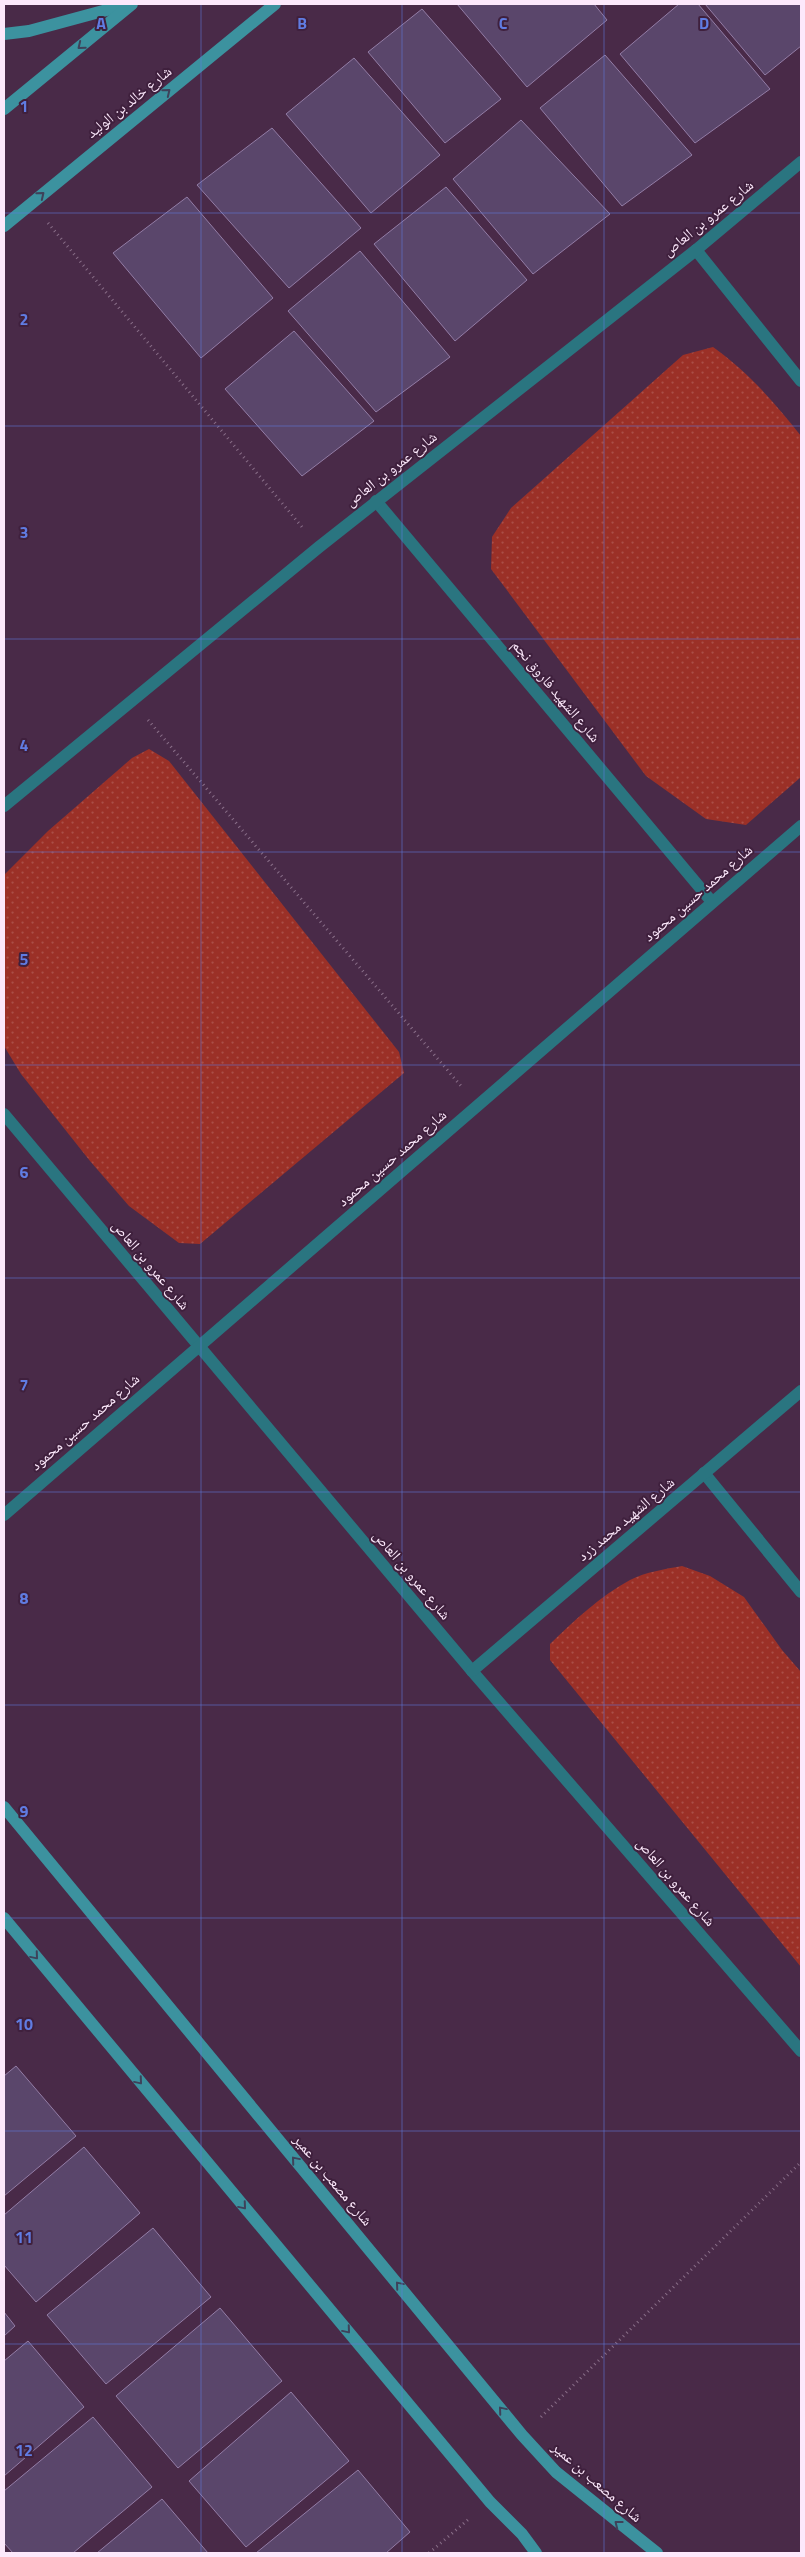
<svg xmlns="http://www.w3.org/2000/svg" width="805" height="2557" font-family="'Titillium Web','Noto Naskh Arabic',sans-serif">
	<defs>
		<pattern id="garden-dots" width="8" height="8" patternUnits="userSpaceOnUse" patternTransform="scale(1.25)"><rect width="8" height="8" fill="#9b3027"/><path d="M2 2h.1M6 6h.1" fill="none" stroke="#aa4e47" stroke-width="1.8" stroke-linecap="round"/></pattern>
	</defs>
	<rect width="100%" height="100%" fill="#492a48"/>
	<g fill="url(#garden-dots)">
		<path d="M713 347C747 371 776 404 801 436V777L746 825 706 819 646 776 491 569 492 537 511 508 683 355Z"/>
		<path d="M149 749 169 761 399 1052 404 1073 200 1244 179 1243 129 1206 90 1161 21 1074 4 1046V875L48 831 132 758Z"/>
		<path d="M682 1566 710 1576 744 1597 782 1650 801 1672V1967L550 1660V1644C574 1621 600 1596 630 1580 646 1572 665 1569 682 1566Z"/>
	</g>
	<g fill="#5a466b" stroke="#937da6">
		<path d="M457 4H594L607 20 527 87Z"/>
		<path d="M679 4H698L770 89 695 143 620 54Z"/>
		<path d="M705 4H801V46L765 75Z"/>
		<path d="M422 9 501 99 445 143 368 52Z"/>
		<path d="M605 55 692 155 622 206 540 108Z"/>
		<path d="M354 58 440 155 371 213 286 114Z"/>
		<path d="M521 120 610 214 533 274 453 179Z"/>
		<path d="M272 128 361 228 289 288 197 185Z"/>
		<path d="M446 187 527 280 455 341 374 244Z"/>
		<path d="M187 197 273 298 201 358 113 253Z"/>
		<path d="M360 251 450 357 376 412 288 311Z"/>
		<path d="M294 331 374 421 302 476 225 389Z"/>
		<path d="M16 2066 76 2136 4 2196V2076Z"/>
		<path d="M84 2147 140 2213 36 2302 4 2265V2215Z"/>
		<path d="M153 2228 211 2297 106 2384 47 2315Z"/>
		<path d="M220 2308 282 2381 178 2468 116 2396Z"/>
		<path d="M4 2312 15 2326 4 2336Z"/>
		<path d="M28 2341 84 2407 4 2476V2361Z"/>
		<path d="M291 2392 349 2461 246 2547 189 2481Z"/>
		<path d="M93 2417 152 2487 73 2553H13L4 2543V2491Z"/>
		<path d="M358 2470 410 2532 386 2553H256Z"/>
		<path d="M162 2499 208 2553H97Z"/>
	</g>
	<g fill="none" stroke-linecap="round" stroke-linejoin="round">
		<g stroke="#896e88" stroke-width="3" stroke-dasharray="1 4" stroke-linecap="butt">
			<path d="M48 223 302 527"/>
			<path d="M148 720 461 1086"/>
			<path d="M541 2417 801 2162"/>
			<path d="M429 2553 470 2518"/>
		</g>
		<g stroke="#2a7580" stroke-width="12">
			<path d="M696 250 801 381"/>
			<path d="M376 501 712 902"/>
			<path d="M4 806 319 547 696 250 801 162"/>
			<path d="M4 1114 472 1671 801 2051"/>
			<path d="M704 1473 801 1592"/>
			<path d="M4 1515 801 826"/>
			<path d="M472 1671 801 1391"/>
		</g>
		<g stroke="#3c929f" stroke-width="12">
			<path d="M4 34 29 31 129 4"/>
			<path d="M4 109 132 4"/>
			<path d="M4 226 275 4"/>
			<path d="M4 1807 522 2435 556 2472 657 2553"/>
			<path d="M4 1918 490 2502 522 2534 536 2553"/>
		</g>
	</g>
	<defs><path id="oneway-chevron" d="M-2-3.5L2.5 0L-2 3.5" fill="none" stroke-width="1.6" stroke-linecap="round" stroke-linejoin="round" transform="scale(1.25)"/></defs>
	<g stroke="#3e425a">
		<use href="#oneway-chevron" transform="translate(81 46) rotate(141)"/>
		<use href="#oneway-chevron" transform="translate(167 92) rotate(-39)"/>
		<use href="#oneway-chevron" transform="translate(41 195) rotate(-39)"/>
		<use href="#oneway-chevron" transform="translate(35 1956) rotate(50)"/>
		<use href="#oneway-chevron" transform="translate(139 2081) rotate(50)"/>
		<use href="#oneway-chevron" transform="translate(295 2160) rotate(-130)"/>
		<use href="#oneway-chevron" transform="translate(243 2206) rotate(50)"/>
		<use href="#oneway-chevron" transform="translate(399 2285) rotate(-130)"/>
		<use href="#oneway-chevron" transform="translate(347 2330) rotate(50)"/>
		<use href="#oneway-chevron" transform="translate(502 2410) rotate(-130)"/>
		<use href="#oneway-chevron" transform="translate(618 2524) rotate(-142)"/>
	</g>
	<path fill="none" stroke="#607ce2" stroke-width="1" stroke-opacity="0.55" d="M201 4V2553M402 4V2553M604 4V2553M4 213H801M4 426H801M4 639H801M4 852H801M4 1065H801M4 1278H801M4 1492H801M4 1705H801M4 1918H801M4 2131H801M4 2344H801"/>
	<g text-anchor="middle" stroke-width="4" stroke-linejoin="round" paint-order="stroke">
		<g font-size="15" fill="#fce8fb" stroke="#3f203d">
			<text transform="translate(129 102) rotate(-39)" y="5">شارع خالد بن الوليد</text>
			<text transform="translate(708 218) rotate(-39)" y="5">شارع عمرو بن العاص</text>
			<text transform="translate(391 469) rotate(-38)" y="5">شارع عمرو بن العاص</text>
			<text transform="translate(556 691) rotate(50)" y="5">شارع الشهيد فاروق نجم</text>
			<text transform="translate(698 893) rotate(-41)" y="5">شارع محمد حسين محمود</text>
			<text transform="translate(392 1158) rotate(-41)" y="5">شارع محمد حسين محمود</text>
			<text transform="translate(151 1265) rotate(50)" y="5">شارع عمرو بن العاص</text>
			<text transform="translate(85 1422) rotate(-41)" y="5">شارع محمد حسين محمود</text>
			<text transform="translate(626 1519) rotate(-40)" y="5">شارع الشهيد محمد زرد</text>
			<text transform="translate(412 1575) rotate(50)" y="5">شارع عمرو بن العاص</text>
			<text transform="translate(676 1882) rotate(49)" y="5">شارع عمرو بن العاص</text>
			<text transform="translate(333 2180) rotate(50)" y="5">شارع مصعب بن عمير</text>
			<text transform="translate(597 2482) rotate(41)" y="5">شارع مصعب بن عمير</text>
		</g>
	</g>
	<g font-size="16" text-anchor="middle" font-weight="bold" fill="#607ce2" stroke="#3f203d" stroke-width="4" stroke-linejoin="round" paint-order="stroke">
		<text x="101" y="29">A</text>
		<text x="302" y="29">B</text>
		<text x="503" y="29">C</text>
		<text x="704" y="29">D</text>
		<text x="24" y="112">1</text>
		<text x="24" y="325">2</text>
		<text x="24" y="538">3</text>
		<text x="24" y="751">4</text>
		<text x="24" y="965">5</text>
		<text x="24" y="1178">6</text>
		<text x="24" y="1391">7</text>
		<text x="24" y="1604">8</text>
		<text x="24" y="1817">9</text>
		<text x="24" y="2030">10</text>
		<text x="24" y="2243">11</text>
		<text x="24" y="2456">12</text>
	</g>
	<rect width="805" height="2557" fill="none" stroke="#fce8fb" stroke-width="10"/>
</svg>
